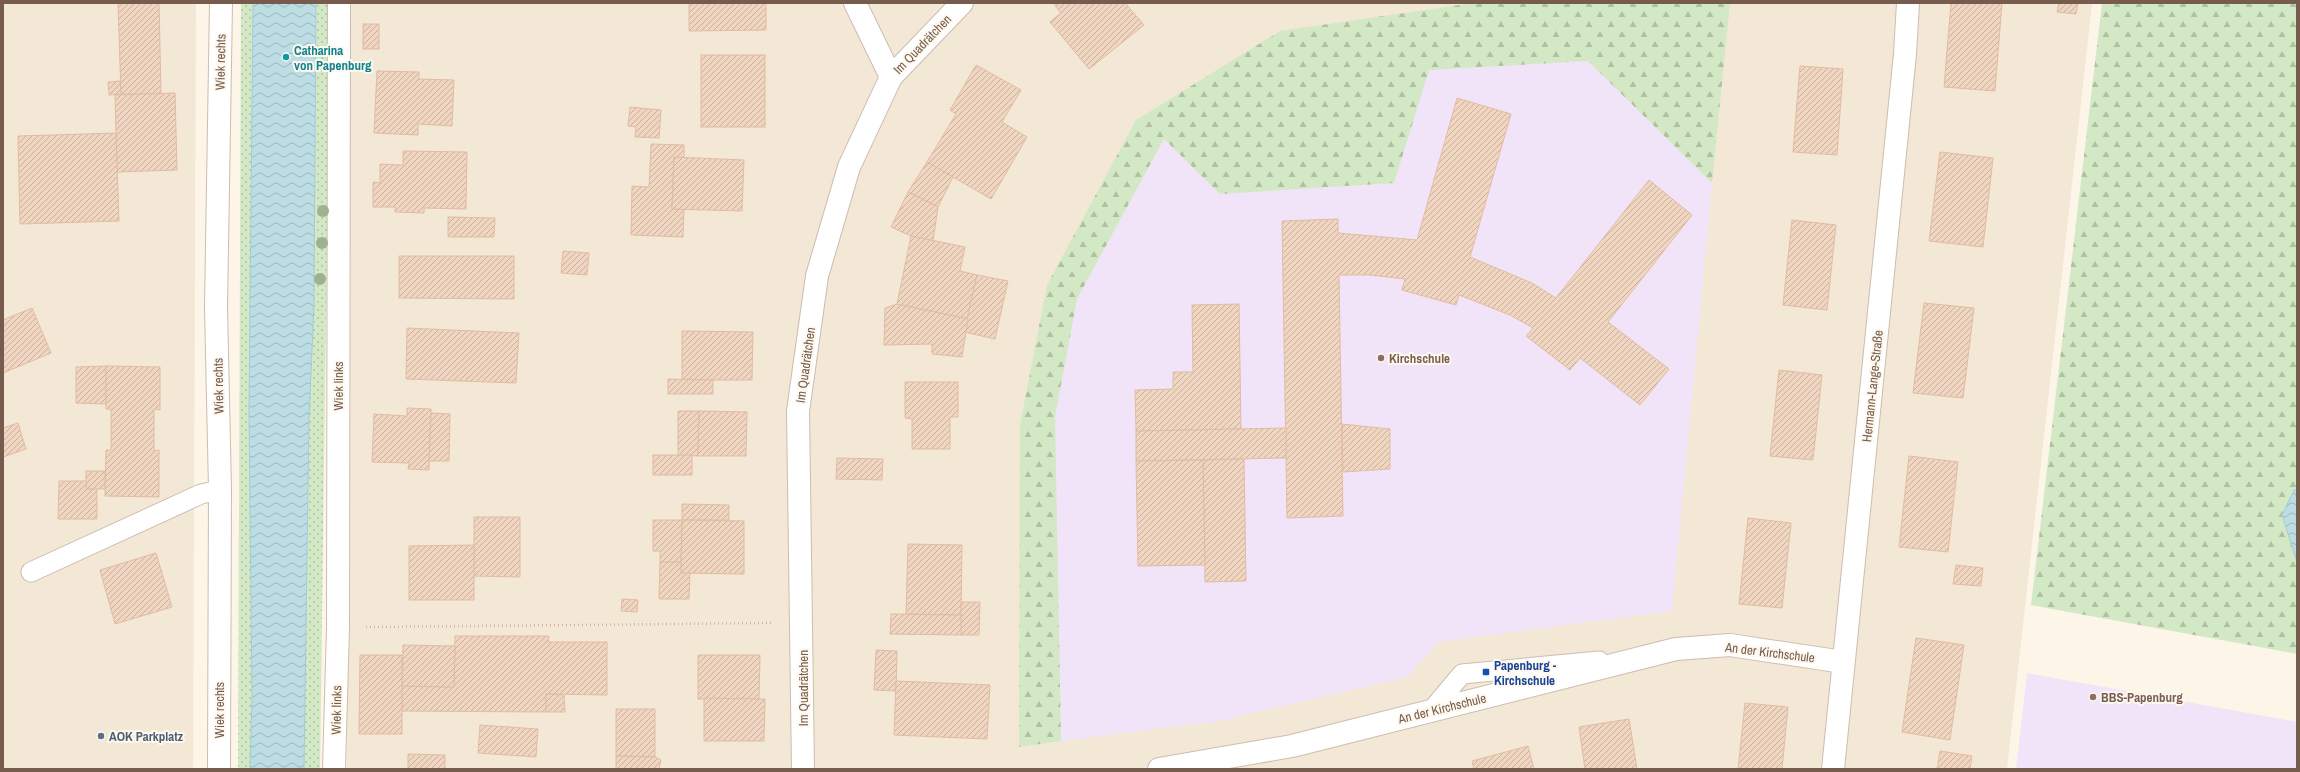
<svg xmlns="http://www.w3.org/2000/svg" width="2300" height="772" font-family="'Archivo Narrow',sans-serif">
	<defs>
		<pattern id="grass-dots" width="8" height="8" patternUnits="userSpaceOnUse"><rect width="8" height="8" fill="#d3e9c6"/><path d="M2 2h.1M6 6h.1" fill="none" stroke="#b0c0a3" stroke-width="1.8" stroke-linecap="round"/></pattern>
		<pattern id="forest-firs" width="22" height="20" patternUnits="userSpaceOnUse"><rect width="22" height="20" fill="#d3e9c6"/><path d="M5 1l3.5 6h-7zM16 11l3.5 6h-7z" fill="#b0c0a3"/></pattern>
		<pattern id="water-waves" width="16" height="10" patternUnits="userSpaceOnUse"><rect width="16" height="10" fill="#bddde5"/><path d="M0 5q4-4 8 0t8 0" fill="none" stroke="#9eb6bc"/></pattern>
		<pattern id="building-hatch" width="6" height="6" patternUnits="userSpaceOnUse"><rect width="6" height="6" fill="#f0d5c0"/><path d="M-1 1l2-2M0 6l6-6M5 7l2-2" fill="none" stroke="#c7b09e"/></pattern>
	</defs>
	<rect width="100%" height="100%" fill="#fcf5e8"/>
	<g fill="#f3e7d6">
		<path d="M3 3H196L193 769H3Z"/>
		<path d="M350 3H2092L2007 769H347Z"/>
	</g>
	<g fill="#f1e4f8">
		<path d="M1588 61 1712 183 1672 611 1438 642 1408 677 1220 721 1061 741 1055 417 1077 299 1164 138 1220 194 1394 183 1428 70Z"/>
		<path d="M2027 673 2297 722V769H2016Z"/>
	</g>
	<path fill="url(#grass-dots)" d="M241 3H330L320 769H238Z"/>
	<g fill="url(#forest-firs)">
		<path d="M1473 3H1730L1712 183 1588 61 1429 70 1394 183 1220 194 1164 139 1077 299 1055 417 1061 741 1019 747 1020 425 1047 285 1136 120 1280 31Z"/>
		<path d="M2102 3H2297V489L2294 490 2282 515 2297 562V654L2031 605Z"/>
	</g>
	<g fill="url(#water-waves)" stroke="#a3ccd6">
		<path d="M253 3H316L314 304 309 418 304 769H250L252 696 249 410Z"/>
		<path d="M2297 489V562L2282 515 2294 490Z"/>
	</g>
	<g fill="url(#building-hatch)" stroke="#e2bca2">
		<path d="M118 3H159L161 94H121Z"/>
		<path d="M689 3H766V30L689 31Z"/>
		<path d="M1053 3H1125L1144 25 1089 69 1050 22 1061 13Z"/>
		<path d="M1951 3H2002L1995 91 1944 87Z"/>
		<path d="M2059 3H2078L2076 14 2057 12Z"/>
		<rect x="363" y="24" width="16" height="25"/>
		<rect x="701" y="55" width="64" height="72"/>
		<path d="M976 65 1021 90 1002 122 1027 137 991 199 927 162 956 114 950 110Z"/>
		<path d="M1800 66 1843 69 1837 155 1793 152Z"/>
		<path d="M377 71 419 72V79L454 80 452 126 418 124V135L374 133Z"/>
		<path d="M120 81 121 94 109 95 108 82Z"/>
		<path d="M175 93 177 170 117 172 115 95Z"/>
		<path d="M1457 98 1511 114 1470 257 1532 283 1556 298 1649 180 1692 215 1608 322 1669 369 1640 405 1580 358 1570 370 1526 336 1533 328 1510 315 1459 295 1456 305 1402 290 1405 279 1370 275H1339L1343 516 1287 518 1282 221 1338 219V233L1417 240Z"/>
		<path d="M630 107 661 110 659 138 635 137 636 127 628 126Z"/>
		<path d="M116 133 119 221 20 224 18 136Z"/>
		<path d="M651 144 684 145V158L674 157 672 209H684L683 237 631 235 632 186 649 187Z"/>
		<path d="M403 151 467 152 466 209 424 208V213L395 212V207H373V182L380 183V164L403 165Z"/>
		<path d="M1940 152 1993 158 1983 247 1929 241Z"/>
		<path d="M674 157 744 160 742 211 672 209Z"/>
		<path d="M927 162 953 177 938 207 908 192Z"/>
		<path d="M908 192 938 207 933 241 911 236 891 227Z"/>
		<path d="M448 217 495 218 494 237H448Z"/>
		<path d="M1792 220 1836 225 1827 310 1783 305Z"/>
		<path d="M911 236 965 247 960 271 977 275 968 319 897 304Z"/>
		<path d="M563 251 589 253 587 275 561 273Z"/>
		<path d="M399 256H514V299L399 298Z"/>
		<path d="M977 275 1008 281 995 339 964 332Z"/>
		<path d="M1924 303 1974 308 1963 398 1913 393Z"/>
		<path d="M897 304 968 319 962 357 932 354V344L884 345 885 308Z"/>
		<path d="M1239 304 1241 429 1136 431 1135 390 1173 389V372H1193L1192 305Z"/>
		<path d="M32 308 51 353 3 373V320Z"/>
		<path d="M407 328 519 333 516 383 406 379Z"/>
		<path d="M682 331 753 332 752 380H682Z"/>
		<path d="M106 366V404L76 403V367Z"/>
		<path d="M106 366 160 367V410L154 409V451L159 450V497L105 496 106 450H111V409H106Z"/>
		<path d="M1779 370 1822 375 1813 460 1770 456Z"/>
		<path d="M668 379 713 380V394H668Z"/>
		<path d="M905 382H958V417H950V449H912V419L905 418Z"/>
		<path d="M407 408 431 409 429 470 408 469 409 463 372 462 374 414 407 416Z"/>
		<path d="M678 411H699L698 456 678 455Z"/>
		<path d="M699 411 747 412 746 456H698Z"/>
		<path d="M431 413 450 414 449 461H429Z"/>
		<path d="M18 423 26 449 3 457V428Z"/>
		<path d="M1342 424 1390 429V469L1343 472Z"/>
		<path d="M1286 428V458L1136 461V431Z"/>
		<rect x="653" y="455" width="39" height="20"/>
		<path d="M1909 456 1958 462 1948 552 1899 547Z"/>
		<path d="M837 458 883 459 882 480 836 479Z"/>
		<path d="M1244 459 1246 581 1205 582 1203 460Z"/>
		<path d="M1203 460 1205 565 1138 566 1136 461Z"/>
		<rect x="86" y="471" width="19" height="18"/>
		<path d="M59 481H86V489H97V519H58Z"/>
		<path d="M682 504 729 505V520H682Z"/>
		<path d="M474 517H520V577L474 576Z"/>
		<path d="M1748 518 1791 523 1782 608 1739 604Z"/>
		<path d="M653 520H682L681 562H660V551H653Z"/>
		<path d="M682 520 744 521V574L681 573Z"/>
		<path d="M908 544 962 545 961 615 906 614Z"/>
		<path d="M474 545V600H409V546Z"/>
		<path d="M156 553 172 607 115 624 100 570Z"/>
		<path d="M660 562H681V573H690L689 599H659Z"/>
		<path d="M1956 565 1983 568 1981 586 1953 584Z"/>
		<path d="M622 599 638 600 637 612 621 611Z"/>
		<path d="M961 602H980L979 635H961Z"/>
		<path d="M891 614 961 615V635L890 634Z"/>
		<path d="M455 636H549L548 642H607V695L546 694V712L402 711V686L454 687Z"/>
		<path d="M1916 638 1964 645 1950 740 1902 732Z"/>
		<path d="M403 645 455 646 454 687 402 686Z"/>
		<path d="M876 650 897 651 896 691 874 690Z"/>
		<path d="M360 655H402V734H359Z"/>
		<path d="M698 655H760L759 699H698Z"/>
		<path d="M896 681 990 685 987 739 894 735Z"/>
		<path d="M546 694 564 695 565 712H546Z"/>
		<path d="M704 698 765 699 764 741H704Z"/>
		<path d="M1745 703 1788 707 1782 769H1738Z"/>
		<path d="M616 709H655V757L616 756Z"/>
		<path d="M1629 719 1637 769H1585L1579 727Z"/>
		<path d="M480 725 538 729 536 757 478 753Z"/>
		<path d="M1528 746 1534 769H1474L1472 761Z"/>
		<path d="M1940 751 1972 756 1970 769H1937Z"/>
		<path d="M408 754 445 755V769H408Z"/>
		<path d="M616 756 655 757 661 760 659 769H616Z"/>
	</g>
	<g fill="none" stroke-linecap="round" stroke-linejoin="round">
		<g stroke="#cdbdae" stroke-width="21">
			<g id="lane">
				<path d="M31 572 201 494 220 490"/>
				<path d="M1431 711 1462 674 1599 661"/>
			</g>
		</g>
		<g stroke="#cdbdae" stroke-width="24">
			<g id="street">
				<path d="M855 3 891 77"/>
				<path d="M219 769 220 490 216 307 221 3"/>
				<path d="M334 769 338 627 339 3"/>
				<path d="M803 769 798 411 817 276 849 167 891 77 962 3"/>
				<path d="M1159 769 1292 746 1676 649 1730 645 1843 662"/>
				<path d="M1833 769 1905 54 1908 3"/>
			</g>
		</g>
		<path stroke="#d5b8a3" stroke-width="2.5" stroke-dasharray="1 3" stroke-linecap="butt" d="M366 627 773 623"/>
		<use href="#lane" stroke="#fff" stroke-width="19"/>
		<use href="#street" stroke="#fff" stroke-width="22"/>
	</g>
	<g fill="#9fb18e">
		<circle cx="323" cy="211" r="6"/>
		<circle cx="322" cy="243" r="6"/>
		<circle cx="320" cy="279" r="6"/>
	</g>
	<circle fill="#0f9aa8" stroke="#fef8ee" stroke-width="1.5" cx="286" cy="57" r="4"/>
	<g fill="#8d6e63" stroke="#fef8ee" stroke-width="1.5">
		<circle cx="1381" cy="358" r="4"/>
		<circle cx="2093" cy="697" r="4"/>
	</g>
	<rect fill="#1a4fb4" stroke="#fef8ee" stroke-width="1.5" x="1482" y="668" width="8" height="8" rx="2"/>
	<circle fill="#5c6f8a" stroke="#fef8ee" stroke-width="1.5" cx="101" cy="736" r="4"/>
	<g text-anchor="middle" stroke-width="4" stroke-linejoin="round" paint-order="stroke">
		<g font-size="13" fill="#755c4d" stroke="#fef8ee">
			<text transform="translate(922 44) rotate(-46)" y="5">Im Quadrätchen</text>
			<text transform="translate(220 62) rotate(-89)" y="5">Wiek rechts</text>
			<text transform="translate(805 365) rotate(-82)" y="5">Im Quadrätchen</text>
			<text transform="translate(218 386) rotate(-91)" y="5">Wiek rechts</text>
			<text transform="translate(338 386) rotate(-90)" y="5">Wiek links</text>
			<text transform="translate(1872 386) rotate(-84)" y="5">Hermann-Lange-Straße</text>
			<text transform="translate(1770 652) rotate(7)" y="5">An der Kirchschule</text>
			<text transform="translate(803 688) rotate(-90)" y="5">Im Quadrätchen</text>
			<text transform="translate(1442 708) rotate(-14)" y="5">An der Kirchschule</text>
			<text transform="translate(219 710) rotate(-90)" y="5">Wiek rechts</text>
			<text transform="translate(336 710) rotate(-89)" y="5">Wiek links</text>
		</g>
		<g font-size="13" font-weight="bold" fill="#0d838f" stroke="#fef8ee" text-anchor="start">
			<text x="294" y="55">Catharina<tspan x="294" dy="15">von Papenburg</tspan></text>
		</g>
		<g font-size="13" font-weight="bold" fill="#785e54" stroke="#fef8ee" text-anchor="start">
			<text x="1389" y="363">Kirchschule</text>
			<text x="2101" y="702">BBS-Papenburg</text>
		</g>
		<g font-size="13" font-weight="bold" fill="#164399" stroke="#fef8ee" text-anchor="start">
			<text x="1494" y="670">Papenburg -<tspan x="1494" dy="15">Kirchschule</tspan></text>
		</g>
		<g font-size="13" font-weight="bold" fill="#4e5e75" stroke="#fef8ee" text-anchor="start">
			<text x="109" y="741">AOK Parkplatz</text>
		</g>
	</g>
	<rect width="2300" height="772" fill="none" stroke="#755c4d" stroke-width="8"/>
</svg>
